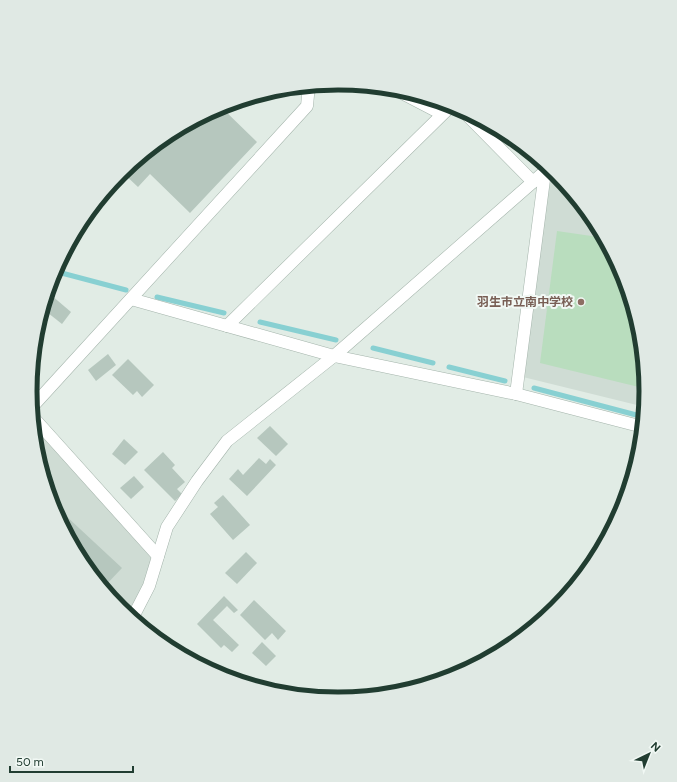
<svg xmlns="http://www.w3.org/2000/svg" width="677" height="782" font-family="Figtree,'Noto Sans JP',sans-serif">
	<rect width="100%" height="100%" fill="#e1ece5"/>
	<g fill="#cfdcd4">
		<path d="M559 175 595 220 624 273 641 331 647 391 645 407 523 377 541 191Z"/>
		<path d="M33 422 158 556 132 619 120 609 82 562 53 509 36 451Z"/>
	</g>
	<path fill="#b9ddbe" d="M557 231 605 238 624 273 641 331 647 389 540 363Z"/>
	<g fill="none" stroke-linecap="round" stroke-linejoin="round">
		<g stroke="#88d0d2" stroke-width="5">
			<path d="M54 271 126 290"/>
			<path d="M157 297 224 313"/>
			<path d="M260 322 336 340"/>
			<path d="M373 348 433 363"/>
			<path d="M449 367 505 381"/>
			<path d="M534 388 644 417"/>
		</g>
	</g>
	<g fill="#b6c7be">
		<path d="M220 106 257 142 190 213 150 174 138 187 122 172 167 134Z"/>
		<path d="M51 295 71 312 62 324 43 309 44 303Z"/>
		<path d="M108 354 116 365 96 381 88 370Z"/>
		<path d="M128 359 154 385 142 397 137 391 133 395 112 375Z"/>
		<path d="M270 426 288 444 276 456 257 438Z"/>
		<path d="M124 439 138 452 125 465 112 454Z"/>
		<path d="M163 452 175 465 172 468 185 482 177 489 182 494 175 501 144 470Z"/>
		<path d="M259 458 266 464 270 459 276 465 247 496 229 479 238 469 243 475Z"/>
		<path d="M134 476 144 487 131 499 120 488Z"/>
		<path d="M223 495 250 525 233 540 210 514 218 507 214 503Z"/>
		<path d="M51 502 122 568 103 588 82 562 53 509Z"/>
		<path d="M246 552 257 563 237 584 225 573Z"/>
		<path d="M224 596 238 610 234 613 227 606 213 620 239 645 232 652 224 645 221 648 197 624Z"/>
		<path d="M254 600 286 631 278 640 272 633 265 640 240 615Z"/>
		<path d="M262 642 276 656 266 666 252 653Z"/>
	</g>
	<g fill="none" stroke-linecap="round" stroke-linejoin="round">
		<g stroke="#a4b4ab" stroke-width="13">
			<g id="minor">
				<path d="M357 84 361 86 394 89 442 114"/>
				<path d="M459 107 533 182"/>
				<path d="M131 299 227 326 452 105"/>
				<path d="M227 326 334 356 516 394 643 427"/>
				<path d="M516 394 545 172"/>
				<path d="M32 407 307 106 309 85"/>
				<path d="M32 416 158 556"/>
				<path d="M132 619 149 586 167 527 197 481 227 441 334 356 550 167"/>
			</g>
		</g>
		<use href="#minor" stroke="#fff" stroke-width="12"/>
	</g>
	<circle fill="#8d6e63" stroke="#f1f8f4" stroke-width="1.5" cx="581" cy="302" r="4"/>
	<g text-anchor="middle" stroke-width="4" stroke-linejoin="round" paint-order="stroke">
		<g font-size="12" font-weight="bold" fill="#785e54" stroke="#f1f8f4" text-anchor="end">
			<text x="573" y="306">羽生市立南中学校</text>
		</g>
	</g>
	<path d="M0 0H677V782H0ZM37 391a301 301 0 1 1 602 0a301 301 0 1 1-602 0Z" fill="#e0e9e4" fill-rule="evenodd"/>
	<path fill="none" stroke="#213d31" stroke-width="5" d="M37 391a301 301 0 1 1 602 0a301 301 0 1 1-602 0Z"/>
	<g transform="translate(649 754) rotate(43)" stroke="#f1f8f4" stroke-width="3" paint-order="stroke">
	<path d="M0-3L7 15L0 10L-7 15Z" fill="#213d31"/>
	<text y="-6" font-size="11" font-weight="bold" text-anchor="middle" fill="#213d31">N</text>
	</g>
	<path d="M10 766v6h123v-6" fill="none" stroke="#213d31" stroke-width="2"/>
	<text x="16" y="766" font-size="12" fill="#213d31" stroke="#f1f8f4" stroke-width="3" paint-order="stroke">50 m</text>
</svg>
